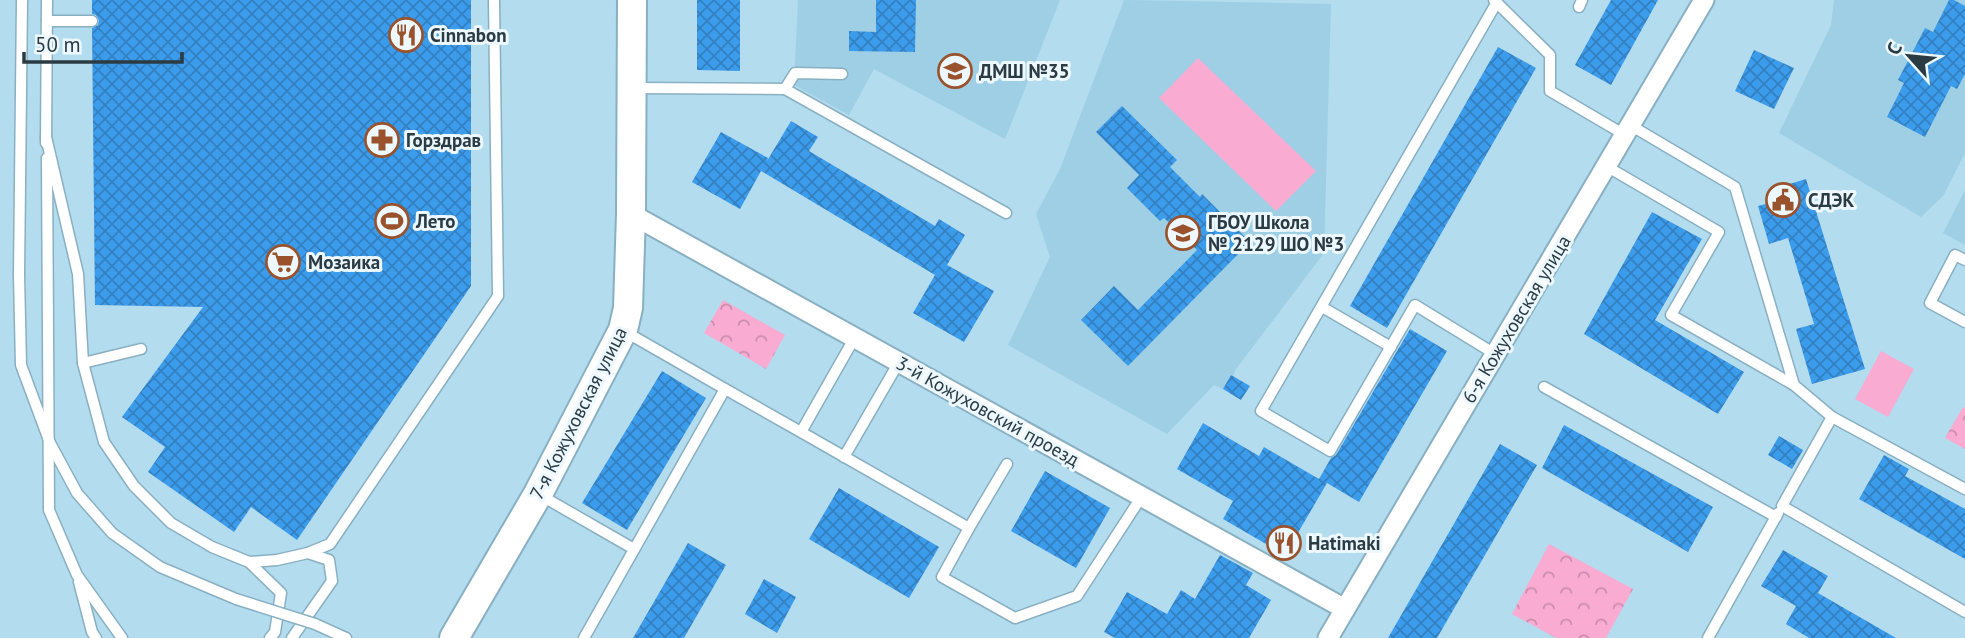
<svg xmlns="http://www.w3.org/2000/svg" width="1965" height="638" font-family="'PT Sans',sans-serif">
	<defs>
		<pattern id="park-crowns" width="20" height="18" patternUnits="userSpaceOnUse" patternTransform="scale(1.75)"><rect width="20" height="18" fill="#f9abd2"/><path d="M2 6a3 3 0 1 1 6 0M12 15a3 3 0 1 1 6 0" fill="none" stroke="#ca8cac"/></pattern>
		<pattern id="building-cross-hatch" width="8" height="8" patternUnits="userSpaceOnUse" patternTransform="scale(1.75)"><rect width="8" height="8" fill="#3c9cec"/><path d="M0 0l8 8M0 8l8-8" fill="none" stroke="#3380c1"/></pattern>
	</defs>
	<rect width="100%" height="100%" fill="#b3dcef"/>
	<g fill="#9ecfe4">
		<path d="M798 0H1060L1005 139 874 69 849 115 794 85Z"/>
		<path d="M1124 0 1331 4 1324 253 1236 369 1233 376 1231 375 1223 389 1214 385 1167 434 1008 345 1050 257 1036 214 1060 169Z"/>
		<path d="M1834 0H1965V153L1943 196 1921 217 1779 133 1831 25Z"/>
		<path d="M1965 190V245L1943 233Z"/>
	</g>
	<g fill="url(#park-crowns)">
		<path d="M723 300 785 335 766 369 704 333Z"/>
		<path d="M1963 407 1965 408V449L1945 438Z"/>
		<path d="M1549 544 1633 589 1606 638H1556L1512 614Z"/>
	</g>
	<g fill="#f9abd2">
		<path d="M1198 58 1316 171 1276 211 1159 98Z"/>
		<path d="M1881 351 1914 369 1888 417 1855 399Z"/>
	</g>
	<g fill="url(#building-cross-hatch)">
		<path d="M92 0H471V286L297 540 251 507 234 532 148 472 165 447 122 417 203 307 95 305 92 28 98 25 99 20 96 15 92 14Z"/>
		<path d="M697 0H740V71L697 70Z"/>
		<path d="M876 0H916L915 52 849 51V31L876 32Z"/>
		<path d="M1611 0H1658L1611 85 1575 65Z"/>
		<path d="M1949 0H1954L1965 6V74L1957 89 1951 86 1925 137 1887 117 1904 83 1898 80 1925 28 1933 32Z"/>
		<path d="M1498 47 1536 68 1387 328 1350 306Z"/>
		<path d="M1754 50 1794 68 1774 109 1735 91Z"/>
		<path d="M1122 106 1177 160 1170 167 1200 197 1202 194 1250 242 1128 366 1081 320 1114 286 1138 310 1197 250 1164 218 1160 221 1127 188 1139 175 1096 132Z"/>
		<path d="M791 121 818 137 809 151 935 226 939 219 965 235 947 265 994 291 964 342 913 313 935 275 761 171 740 209 692 182 721 132 768 158 767 161Z"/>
		<path d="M1806 179 1865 369 1812 384 1796 329 1814 324 1788 238 1769 244 1758 206 1773 202 1770 190Z"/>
		<path d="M1652 212 1702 239 1655 320 1744 372 1718 414 1584 334Z"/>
		<path d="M1410 329 1447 351 1359 502 1327 483 1285 555 1223 519 1233 501 1177 469 1203 423 1259 456 1264 447 1319 479 1331 458 1336 455Z"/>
		<path d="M662 371 706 398 627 530 582 503Z"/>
		<path d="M1231 375 1250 386 1241 400 1223 389Z"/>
		<path d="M1564 425 1713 507 1688 552 1542 468Z"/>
		<path d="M1779 436 1803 450 1792 469 1768 455Z"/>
		<path d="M1500 444 1537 465 1437 638H1388Z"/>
		<path d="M1884 455 1909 469 1905 476 1965 509V559L1859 499Z"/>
		<path d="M1045 471 1110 508 1076 568 1011 531Z"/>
		<path d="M839 488 939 547 909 598 809 539Z"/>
		<path d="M688 543 726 565 684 638H633Z"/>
		<path d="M1783 550 1828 576 1818 593 1896 638H1809L1786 624 1796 606 1761 586Z"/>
		<path d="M1220 555 1253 573 1246 585 1271 600 1249 638H1115L1104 632 1127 592 1167 614 1181 590 1195 599Z"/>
		<path d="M764 579 796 597 777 633 745 614Z"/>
	</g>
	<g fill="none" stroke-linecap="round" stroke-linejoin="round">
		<g stroke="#89b0c2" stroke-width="13">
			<g id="lane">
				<path d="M22 0 19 275 21 365 50 443 77 493 112 533 160 567 236 599"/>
				<path d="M1494 0 1550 55V91L1625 135"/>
				<path d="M1579 7 1582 0"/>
				<path d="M47 21H92"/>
				<path d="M633 88 785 89 1006 213"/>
				<path d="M785 89 795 73 842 74"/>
				<path d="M1630 125 1735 187 1794 385 1832 417 1782 506 1965 612"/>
				<path d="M46 137 78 274 83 363 104 442 134 486 171 523 212 547 249 562 277 560 308 553 330 544 498 296 494 0"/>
				<path d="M46 143 47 0"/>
				<path d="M47 158 49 510 77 575 122 638"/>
				<path d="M1606 166 1719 232 1671 315 1794 385"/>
				<path d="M1965 260 1955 255 1930 303 1965 322"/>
				<path d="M1322 307 1391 347"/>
				<path d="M1495 354 1415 305 1330 451 1261 411 1497 2"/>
				<path d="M83 363 141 349"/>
				<path d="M1544 387 1776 517"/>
				<path d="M725 389 801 432 855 337"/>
				<path d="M1832 417 1965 489"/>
				<path d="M801 432 969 528 942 577 1015 618 1077 596 1142 496"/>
				<path d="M844 457 899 362"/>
				<path d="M540 495 634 549"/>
				<path d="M969 528 1007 464"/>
				<path d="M249 562 281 593 275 632 270 638"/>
				<path d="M79 582 92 632 96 638"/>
				<path d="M315 624 346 638"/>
				<path d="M292 638 332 581 329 560 308 553"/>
				<path d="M584 638 725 389 624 331"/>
				<path d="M1708 638 1778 513"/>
			</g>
		</g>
		<g stroke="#89b0c2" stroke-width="23">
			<g id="street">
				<path d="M631 214 1345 609"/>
				<path d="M1328 638 1704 0"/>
			</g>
		</g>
		<g stroke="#89b0c2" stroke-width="32">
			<path id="secondary" d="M454 638 538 494 623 330 628 308 631 214 632 0"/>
		</g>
		<use href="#lane" stroke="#fff" stroke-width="10"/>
		<use href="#street" stroke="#fff" stroke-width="19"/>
		<use href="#secondary" stroke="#fff" stroke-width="28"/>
		<g stroke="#89b0c2" stroke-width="13" stroke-linecap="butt">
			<path id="lane-bridge" d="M236 599 315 624"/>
		</g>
		<use href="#lane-bridge" stroke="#fff" stroke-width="10"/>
	</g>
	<defs>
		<g id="restaurant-ring" transform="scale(1.75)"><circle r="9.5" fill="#ecf8fe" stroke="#99522b" stroke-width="1.5"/><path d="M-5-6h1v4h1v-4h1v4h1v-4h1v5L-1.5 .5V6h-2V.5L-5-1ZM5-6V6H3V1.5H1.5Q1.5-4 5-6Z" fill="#99522b"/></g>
		<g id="school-ring" transform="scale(1.75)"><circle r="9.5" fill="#ecf8fe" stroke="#99522b" stroke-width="1.5"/><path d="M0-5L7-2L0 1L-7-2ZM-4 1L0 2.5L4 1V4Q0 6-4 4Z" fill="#99522b"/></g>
		<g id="pharmacy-ring" transform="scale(1.75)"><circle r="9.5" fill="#ecf8fe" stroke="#99522b" stroke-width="1.5"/><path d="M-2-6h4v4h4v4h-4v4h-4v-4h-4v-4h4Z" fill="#99522b"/></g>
		<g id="civic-ring" transform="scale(1.75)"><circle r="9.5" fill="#ecf8fe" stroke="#99522b" stroke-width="1.5"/><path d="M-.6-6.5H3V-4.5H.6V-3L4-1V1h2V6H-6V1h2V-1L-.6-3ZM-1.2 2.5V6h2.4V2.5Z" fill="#99522b"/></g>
		<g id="stadium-ring" transform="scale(1.75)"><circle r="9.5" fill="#ecf8fe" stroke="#99522b" stroke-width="1.5"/><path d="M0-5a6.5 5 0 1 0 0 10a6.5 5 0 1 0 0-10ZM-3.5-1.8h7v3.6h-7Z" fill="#99522b"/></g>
		<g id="supermarket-ring" transform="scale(1.75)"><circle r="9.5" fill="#ecf8fe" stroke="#99522b" stroke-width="1.5"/><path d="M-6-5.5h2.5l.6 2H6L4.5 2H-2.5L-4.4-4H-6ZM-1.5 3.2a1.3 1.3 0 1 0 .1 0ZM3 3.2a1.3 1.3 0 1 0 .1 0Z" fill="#99522b"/></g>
	</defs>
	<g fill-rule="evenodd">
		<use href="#restaurant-ring" x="406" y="35"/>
		<use href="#school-ring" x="955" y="71"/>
		<use href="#pharmacy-ring" x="382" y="140"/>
		<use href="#civic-ring" x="1783" y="200"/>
		<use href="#stadium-ring" x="392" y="221"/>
		<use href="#school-ring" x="1183" y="233"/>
		<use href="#supermarket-ring" x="283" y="262"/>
		<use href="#restaurant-ring" x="1284" y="543"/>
	</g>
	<g text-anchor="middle" stroke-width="6" stroke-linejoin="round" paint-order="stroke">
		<g font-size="19" font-weight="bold" fill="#2b3b43" stroke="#ecf8fe" text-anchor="start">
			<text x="430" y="42">Cinnabon</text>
			<text x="979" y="78">ДМШ №35</text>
			<text x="406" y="147">Горздрав</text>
			<text x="1808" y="207">СДЭК</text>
			<text x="416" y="228">Лето</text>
			<text x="1208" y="229">ГБОУ Школа<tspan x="1208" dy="22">№ 2129 ШО №3</tspan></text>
			<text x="308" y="269">Мозаика</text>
			<text x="1308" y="550">Hatimaki</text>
		</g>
		<g font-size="19" fill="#2b3b43" stroke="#ecf8fe">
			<text transform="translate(1516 319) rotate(-59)" y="7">6-я Кожуховская улица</text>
			<text transform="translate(988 411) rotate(29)" y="7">3-й Кожуховский проезд</text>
			<text transform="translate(578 413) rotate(-63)" y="7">7-я Кожуховская улица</text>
		</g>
	</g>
	<g transform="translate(1909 56) rotate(297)" stroke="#ecf8fe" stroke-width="5" paint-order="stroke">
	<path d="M0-5L12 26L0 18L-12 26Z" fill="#2b3b43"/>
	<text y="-10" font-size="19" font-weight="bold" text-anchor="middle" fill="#2b3b43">С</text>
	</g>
	<path d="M24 52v10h158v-10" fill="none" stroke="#2b3b43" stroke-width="3.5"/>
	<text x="35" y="52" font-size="21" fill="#2b3b43" stroke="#ecf8fe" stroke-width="5" paint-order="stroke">50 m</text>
</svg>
